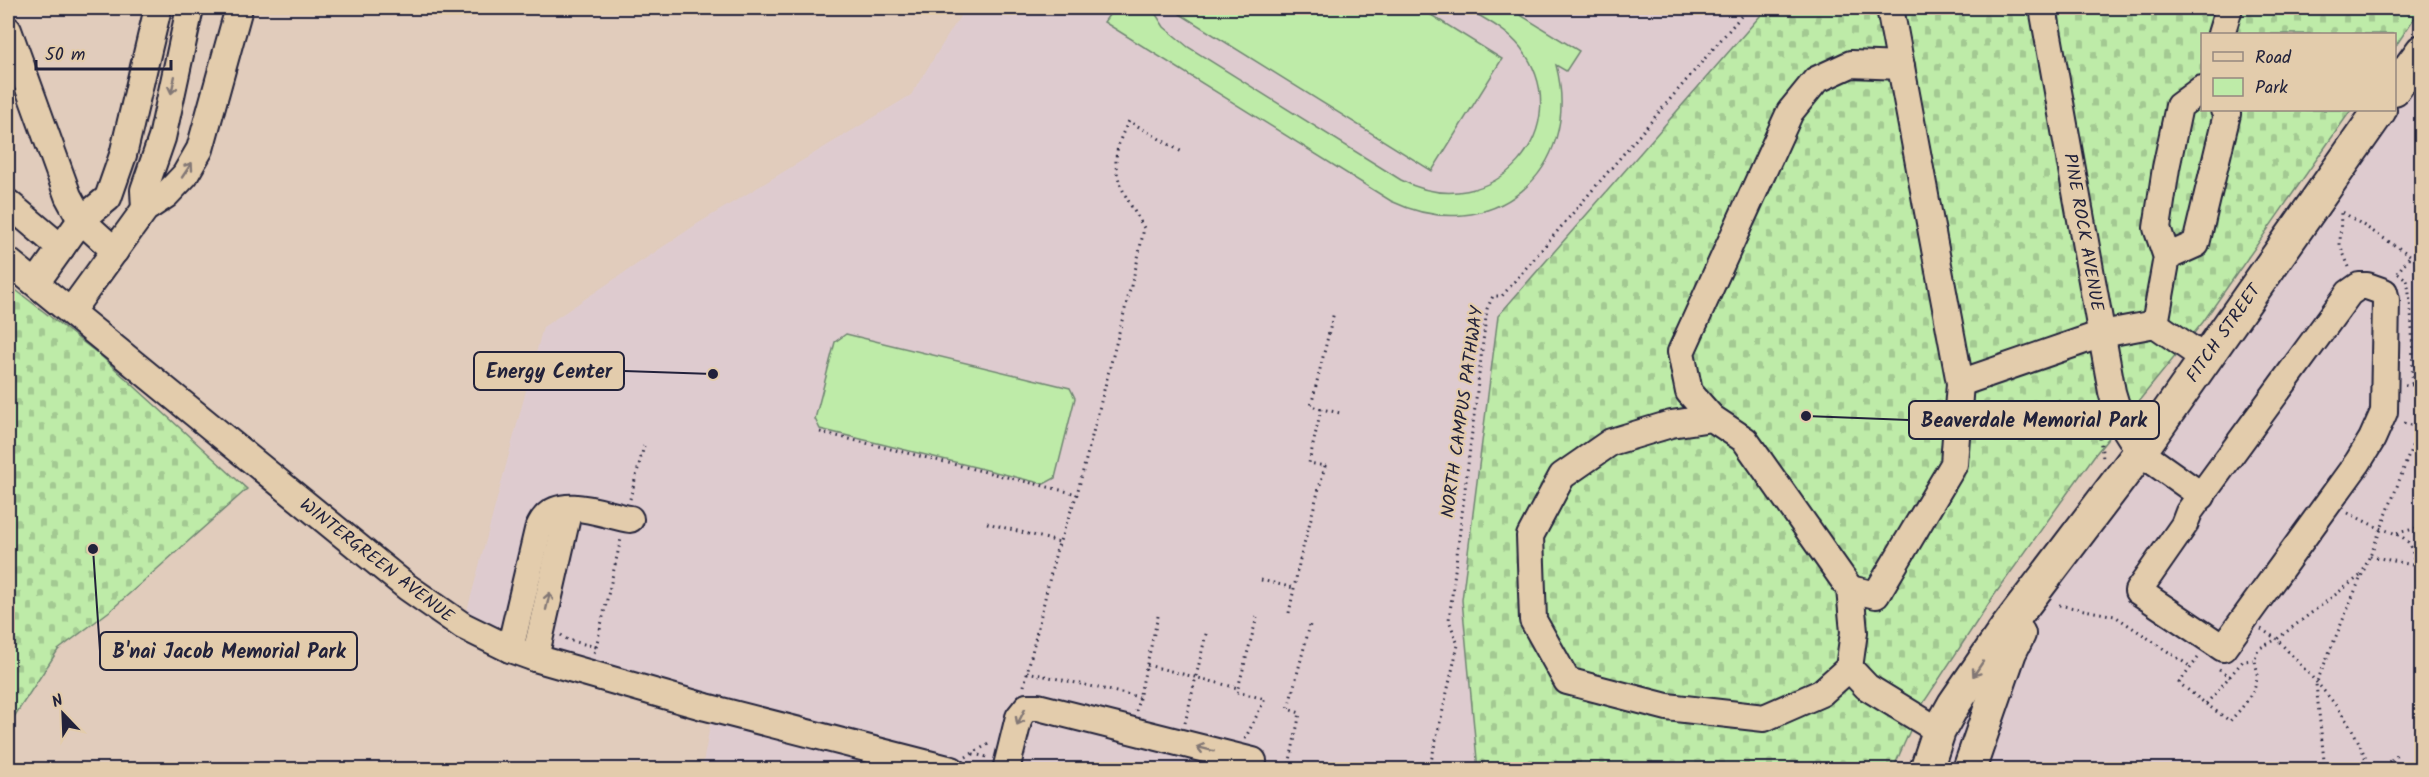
<svg xmlns="http://www.w3.org/2000/svg" width="2429" height="777" font-family="Kalam,sans-serif">
	<defs>
		<pattern id="cemetery-stones" width="16" height="16" patternUnits="userSpaceOnUse" patternTransform="scale(1.5)"><rect width="16" height="16" fill="#beeba8"/><path d="M2 7V4a2 2 0 0 1 4 0v3zM10 15v-3a2 2 0 0 1 4 0v3z" fill="#a3c992"/></pattern>
	</defs>
	<rect width="100%" height="100%" fill="#e1ccbc"/>
	<filter id="ink" filterUnits="userSpaceOnUse"><feTurbulence type="fractalNoise" baseFrequency=".0167" numOctaves="2"/><feDisplacementMap in="SourceGraphic" scale="12" xChannelSelector="R" yChannelSelector="G"/><feConvolveMatrix kernelMatrix="1 2 1 2 8 2 1 2 1" color-interpolation-filters="sRGB"/></filter>
	<g filter="url(#ink)">
		<g fill="#decbcf">
			<path d="M965 8H1767L1498 316 1462 600 1478 769H702L713 709 463 626 543 327 697 224 911 95Z"/>
			<path d="M2421 55V769L1926 770 1927 765 2394 110 2395 93Z"/>
		</g>
		<g fill="#beeba8" stroke="#708672" stroke-width="1.5">
			<path d="M1114 8H1152L1164 27 1188 47 1401 180C1493 228 1581 127 1521 48 1507 30 1485 19 1466 8H1509L1579 51 1566 71 1556 65C1584 172 1491 249 1391 201L1104 22Z"/>
			<path d="M1184 8H1420L1502 59 1432 171 1180 14Z"/>
			<path d="M846 334 1070 388 1075 398 1055 478 1044 484 820 429 815 419 835 342Z"/>
		</g>
		<g fill="url(#cemetery-stones)" stroke="#708672" stroke-width="1.5">
			<path d="M1767 8H2421L2395 47 2394 34H2202V110H2351L2203 322 2094 456 1993 597 1920 708 1893 769 1478 770 1462 600 1498 316Z"/>
			<path d="M8 284 101 356 247 489 111 610 58 650 8 726Z"/>
		</g>
		<g fill="none" stroke-linecap="round" stroke-linejoin="round">
			<g stroke="#22223b" stroke-width="30">
				<g id="minor">
					<path d="M2043 8 2112 392 2121 422 2140 452 2202 496"/>
					<path d="M8 30 68 196 81 220 115 251"/>
					<path d="M2221 34 2229 8"/>
					<path d="M8 203 61 248"/>
					<path d="M145 209 144 190 162 138 190 8"/>
					<path d="M2167 257 2196 244 2227 114 2224 110"/>
					<path d="M8 261 407 587 463 626 510 649 535 658 706 707 952 770"/>
					<path d="M36 283 81 220 108 198 123 155 158 8"/>
					<path d="M2359 286H2367L2384 292 2386 300 2384 412 2372 439 2358 462 2223 648 2138 591 2184 525 2189 512 2349 293Z"/>
					<path d="M71 311 145 209 166 195 185 175 200 149 239 8"/>
					<path d="M2155 324 2167 257 2157 228 2166 168 2179 106 2202 89"/>
					<path d="M1960 383 2102 334 2155 324 2204 358"/>
					<path d="M1712 418 1745 440 1850 589 1854 632 1849 668 1821 693 1764 718 1667 707 1567 681 1533 620 1530 536 1562 476 1611 442 1671 424Z"/>
					<path d="M1712 418 1689 392 1681 352 1790 112 1816 80 1851 64 1901 66"/>
					<path d="M1850 589 1876 595 1954 464 1960 383 1890 8"/>
					<path d="M510 649 538 530C540 526 542 521 545 518 564 496 607 516 630 519"/>
					<path d="M535 658 569 508"/>
					<path d="M1849 668 1867 687 1939 731"/>
					<path d="M1006 770 1019 717 1027 707H1038L1253 761 1251 770"/>
				</g>
			</g>
			<g stroke="#22223b" stroke-width="36">
				<g id="major">
					<path d="M2394 89 2422 51"/>
					<path d="M1926 770 1939 731 1954 704 2005 630 2140 452 2380 110"/>
					<path d="M1969 770 2010 652 2019 634"/>
				</g>
			</g>
			<g stroke="#22223b" stroke-width="3" stroke-dasharray="1.5 4.5" stroke-linecap="butt">
				<path d="M2349 267 2340 245 2341 211 2416 259 2422 265"/>
				<path d="M2397 273 2410 256"/>
				<path d="M2398 273 2407 280C2413 316 2413 349 2412 385"/>
				<path d="M2405 385H2412L2422 393"/>
				<path d="M1321 409 1311 406 1334 312"/>
				<path d="M2404 423 2419 427"/>
				<path d="M2098 426 2103 458"/>
				<path d="M820 432 1077 494"/>
				<path d="M2414 448 2422 475"/>
				<path d="M630 499 644 446"/>
				<path d="M2348 513C2359 518 2369 524 2380 528 2404 537 2414 538 2414 567"/>
				<path d="M987 523 1059 542"/>
				<path d="M2397 533 2422 527"/>
				<path d="M2370 556 2422 567"/>
				<path d="M2360 576 2277 639C2312 679 2355 716 2369 770"/>
				<path d="M1261 580 1294 588"/>
				<path d="M2059 605 2115 616 2191 667"/>
				<path d="M1289 613 1300 559 1325 466 1309 463 1321 409 1340 413"/>
				<path d="M2261 629 2277 639"/>
				<path d="M561 635 568 640 596 647 594 653"/>
				<path d="M596 647 621 539"/>
				<path d="M2198 658 2179 683 2206 704 2243 661 2253 660"/>
				<path d="M1147 665 1238 688"/>
				<path d="M2219 670 2230 677"/>
				<path d="M1027 672 1139 697"/>
				<path d="M1024 686 1056 552 1077 494 1137 263 1144 228C1120 186 1103 167 1129 121L1182 152"/>
				<path d="M2206 704 2230 721C2241 709 2256 693 2257 676 2258 664 2252 665 2258 649L2277 639"/>
				<path d="M1136 711 1159 612"/>
				<path d="M1185 723 1207 630"/>
				<path d="M1245 739 1265 699 1237 692 1257 617"/>
				<path d="M973 754 987 757"/>
				<path d="M966 757 992 742"/>
				<path d="M2391 760 2399 754"/>
				<path d="M1288 770 1300 713 1288 709 1310 625"/>
				<path d="M1429 770 1458 645 1449 620 1487 309 1493 296H1502L1748 8"/>
				<path d="M2316 770 2324 762"/>
				<path d="M2325 770 2316 684 2381 529 2422 420"/>
				<path d="M2380 770 2391 760 2403 770"/>
			</g>
			<use href="#minor" stroke="#e3ccac" stroke-width="26"/>
			<use href="#major" stroke="#e3ccac" stroke-width="32"/>
		</g>
		<defs><path id="oneway-shaft" d="M-6 0H5M1.5-3L5.5 0L1.5 3" fill="none" stroke-width="1.6" stroke-linecap="round" stroke-linejoin="round" transform="scale(1.5)"/></defs>
		<g stroke="#827774">
			<use href="#oneway-shaft" transform="translate(173 85) rotate(102)"/>
			<use href="#oneway-shaft" transform="translate(187 170) rotate(-56)"/>
			<use href="#oneway-shaft" transform="translate(548 601) rotate(-77)"/>
			<use href="#oneway-shaft" transform="translate(1978 669) rotate(124)"/>
			<use href="#oneway-shaft" transform="translate(1021 717) rotate(117)"/>
			<use href="#oneway-shaft" transform="translate(1205 749) rotate(-166)"/>
		</g>
	</g>
	<g text-anchor="middle" stroke-width="4.5" stroke-linejoin="round" paint-order="stroke">
		<g font-size="18" fill="#22223b" stroke="#e3ccac">
			<text transform="translate(2084 232) rotate(80)" y="6">PINE ROCK AVENUE</text>
			<text transform="translate(2223 333) rotate(-55)" y="6">FITCH STREET</text>
			<text transform="translate(1462 412) rotate(-82)" y="6">NORTH CAMPUS PATHWAY</text>
			<text transform="translate(377 560) rotate(38)" y="6">WINTERGREEN AVENUE</text>
		</g>
	</g>
	<path fill="none" stroke="#22223b" stroke-width="2" d="M713 374L624 371M1806 416L1909 420M93 549L100 651"/>
	<g fill="#22223b" stroke="#e3ccac" stroke-width="2">
		<circle cx="713" cy="374" r="6"/>
		<circle cx="1806" cy="416" r="6"/>
		<circle cx="93" cy="549" r="6"/>
	</g>
	<g fill="#e3ccac" stroke="#22223b" stroke-width="2">
		<rect x="474" y="352" width="150" height="38" rx="6"/>
		<rect x="1909" y="401" width="250" height="38" rx="6"/>
		<rect x="100" y="632" width="257" height="38" rx="6"/>
	</g>
	<g font-size="20" text-anchor="middle" font-weight="bold" fill="#22223b">
		<text x="549" y="378">Energy Center</text>
		<text x="2034" y="427">Beaverdale Memorial Park</text>
		<text x="229" y="658">B'nai Jacob Memorial Park</text>
	</g>
	<rect width="2429" height="777" fill="none" stroke="#e3ccac" stroke-width="30"/>
	<rect x="15" y="15" width="2399" height="747" fill="none" stroke="#22223b" stroke-width="2" filter="url(#ink)"/>
	<rect x="2201" y="33" width="195" height="78" fill="#e3ccac" stroke="#96887f" stroke-width="1.5"/>
	<rect x="2213" y="52" width="30" height="9" fill="#e3ccac" stroke="#96887f" stroke-width="1.5"/>
	<text x="2255" y="63" font-size="18" fill="#22223b">Road</text>
	<rect x="2213" y="78" width="30" height="18" fill="#beeba8" stroke="#96887f" stroke-width="1.5"/>
	<text x="2255" y="93" font-size="18" fill="#22223b">Park</text>
	<g transform="translate(63 714) rotate(337)" stroke="#e3ccac" stroke-width="4.5" paint-order="stroke">
	<path d="M0-4.5L10 22L0 15L-10 22Z" fill="#22223b"/>
	<text y="-9" font-size="16" font-weight="bold" text-anchor="middle" fill="#22223b">N</text>
	</g>
	<path d="M36 60v9h135v-9" fill="none" stroke="#22223b" stroke-width="3"/>
	<text x="45" y="60" font-size="18" fill="#22223b" stroke="#e3ccac" stroke-width="4.5" paint-order="stroke">50 m</text>
</svg>
